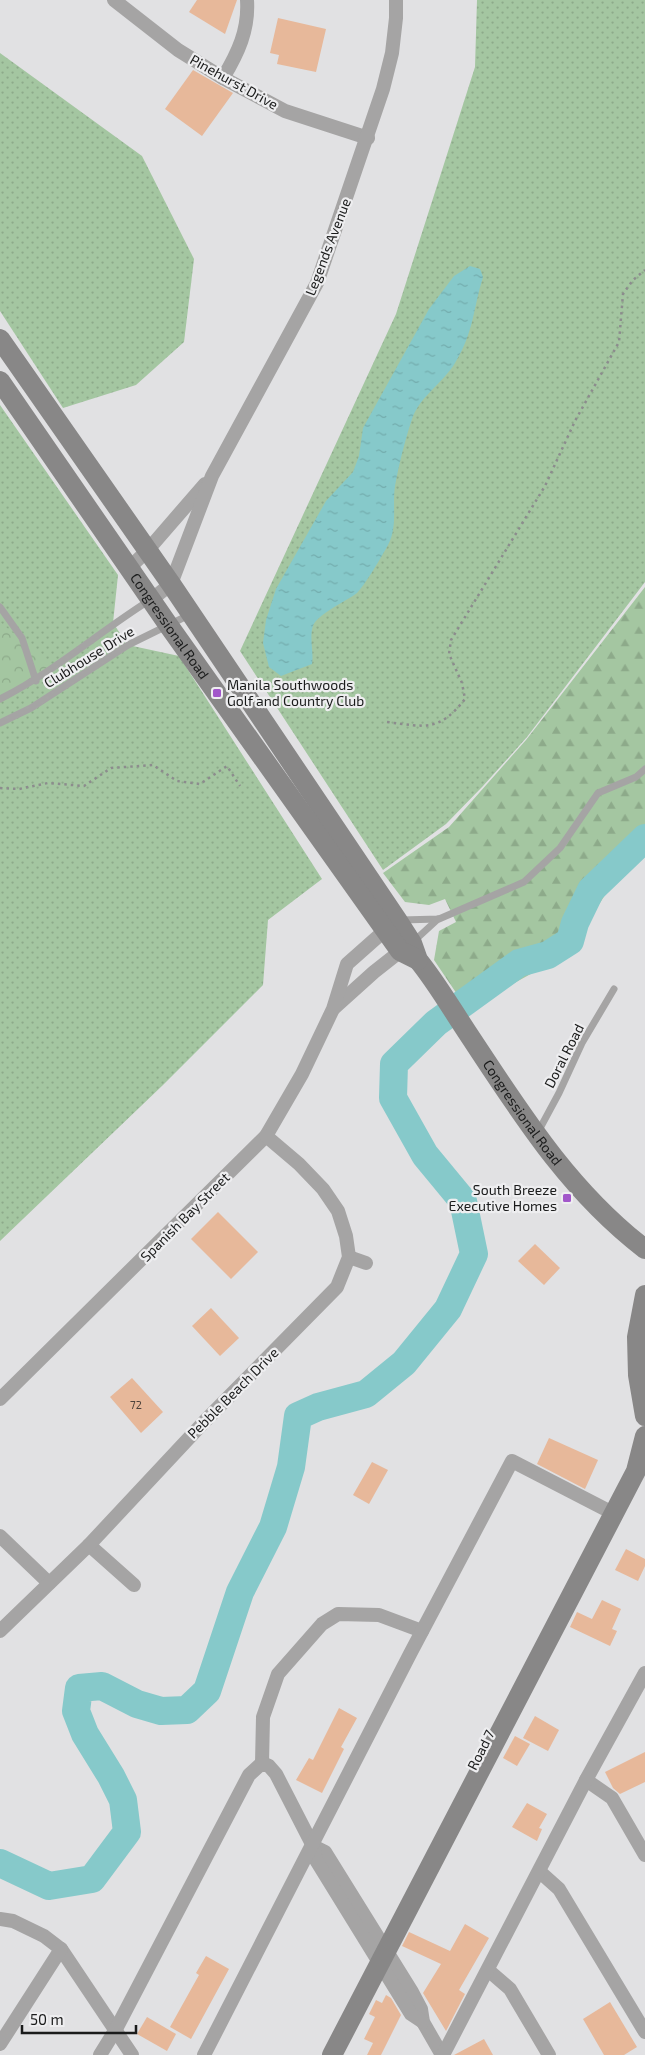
<svg xmlns="http://www.w3.org/2000/svg" width="645" height="2055" font-family="'Exo 2',sans-serif">
	<defs>
		<pattern id="grass-dots" width="8" height="8" patternUnits="userSpaceOnUse" patternTransform="scale(1.25)"><rect width="8" height="8" fill="#a4c6a1"/><path d="M2 2h.1M6 6h.1" fill="none" stroke="#8daa8a" stroke-width="1.8" stroke-linecap="round"/></pattern>
		<pattern id="forest-firs" width="22" height="20" patternUnits="userSpaceOnUse" patternTransform="scale(1.25)"><rect width="22" height="20" fill="#a4c6a1"/><path d="M5 1l3.5 6h-7zM16 11l3.5 6h-7z" fill="#8daa8a"/></pattern>
		<pattern id="park-crowns" width="20" height="18" patternUnits="userSpaceOnUse" patternTransform="scale(1.25)"><rect width="20" height="18" fill="#a4c6a1"/><path d="M2 6a3 3 0 1 1 6 0M12 15a3 3 0 1 1 6 0" fill="none" stroke="#8daa8a"/></pattern>
		<pattern id="water-ripples" width="26" height="14" patternUnits="userSpaceOnUse" patternTransform="scale(1.25)"><rect width="26" height="14" fill="#86c9ca"/><path d="M2 4q2-2 4 0t4 0M15 11q2-2 4 0t4 0" fill="none" stroke="#73acad"/></pattern>
	</defs>
	<rect width="100%" height="100%" fill="#e1e1e3"/>
	<g fill="url(#grass-dots)">
		<path d="M477 0H645V582L527 737 483 786 446 824 383 870 240 651 396 314 475 67Z"/>
		<path d="M0 53 142 156 194 259 184 342 136 385 63 408 0 311Z"/>
		<path d="M0 405 118 575 113 623 128 645 179 656 322 879 268 920 263 985 163 1085 0 1241Z"/>
	</g>
	<path fill="url(#forest-firs)" d="M645 587V853L637 858 607 892 587 923 578 948 467 1009 434 960 439 931 456 922 445 899 429 905 405 902 383 873 449 827 526 740Z"/>
	<path fill="url(#park-crowns)" d="M0 622 63 675 0 697Z"/>
	<path fill="url(#water-ripples)" d="M470 266 480 269 483 277C473 309 474 332 455 363 443 383 420 396 412 419 405 440 399 464 395 486 392 506 398 526 388 545 382 556 365 585 357 593 347 601 317 614 313 626 309 637 314 652 312 664L281 676 269 667 263 643 266 620 276 589 326 501 353 472 359 456 363 428 429 309 454 276Z"/>
	<g fill="none" stroke-linecap="round" stroke-linejoin="round">
		<path stroke="#86c9ca" stroke-width="28" d="M0 1863 49 1886 92 1879 127 1832 123 1800 111 1776 85 1734 76 1711 79 1688 102 1686 137 1704 161 1711 187 1710 207 1691 240 1592 273 1527 291 1467 298 1416 318 1407 366 1394 404 1363 448 1309 474 1254 463 1201 425 1155 393 1098 394 1064 436 1023 519 963 548 955 570 941 575 923 591 890 645 838"/>
	</g>
	<g fill="#e7b89a">
		<path d="M197 0H237L225 34 189 12Z"/>
		<path d="M278 18 326 29 316 72 277 64 279 55 270 53Z"/>
		<path d="M193 70 233 93 202 136 165 109Z"/>
		<path d="M218 1212 258 1252 231 1279 191 1239Z"/>
		<path d="M535 1244 560 1268 544 1285 518 1261Z"/>
		<path d="M211 1308 239 1338 220 1356 192 1326Z"/>
		<path d="M132 1378 163 1412 141 1433 110 1397Z"/>
		<path d="M549 1438 598 1460 585 1489 537 1464Z"/>
		<path d="M372 1462 388 1470 369 1504 353 1495Z"/>
		<path d="M626 1549 645 1559V1566L638 1581 615 1570Z"/>
		<path d="M602 1600 621 1609 612 1629 617 1631 610 1646 570 1627 577 1612 592 1619Z"/>
		<path d="M339 1708 357 1718 341 1747 344 1749 322 1793 296 1780 309 1758 313 1760Z"/>
		<path d="M535 1716 559 1730 548 1751 523 1738Z"/>
		<path d="M515 1736 530 1744 517 1766 503 1758Z"/>
		<path d="M645 1752V1782L620 1794 613 1788 605 1772Z"/>
		<path d="M527 1803 547 1814 539 1828 542 1829 537 1841 512 1827Z"/>
		<path d="M465 1924 489 1938 459 1990 465 1994 446 2031 423 1993 441 1964 402 1946 409 1932 450 1951Z"/>
		<path d="M206 1956 229 1969 191 2039 170 2027 199 1975 196 1973Z"/>
		<path d="M386 1995 391 1998 401 2015 381 2055H367L373 2043 364 2039 375 2017 369 2014 376 2000 382 2003Z"/>
		<path d="M610 2002 637 2047 624 2055H604L583 2019Z"/>
		<path d="M147 2017 176 2034 167 2051 137 2034Z"/>
		<path d="M484 2039 493 2055H454Z"/>
	</g>
	<g fill="none" stroke-linecap="round" stroke-linejoin="round">
		<g stroke="#8c8c8d" stroke-width="2.5" stroke-dasharray="2.5 4" stroke-linecap="butt">
			<path d="M387 722C426 727 439 732 465 699L462 683 449 654 451 640 545 486 575 421 619 342 623 294 633 280 645 270"/>
			<path d="M0 788 19 789 48 783 84 786 111 768 153 765 177 781 200 784 227 766 240 786"/>
		</g>
		<g stroke="#a5a4a4" stroke-width="7">
			<path d="M0 607 22 638 36 681"/>
			<path d="M0 699C54 672 99 632 150 600"/>
			<path d="M0 723 31 708 128 645 191 614"/>
			<path d="M401 920 439 919 524 882 560 848 598 793 636 777 645 769"/>
			<path d="M413 942 438 919"/>
			<path d="M538 1132 559 1093 582 1043 614 989"/>
		</g>
		<g stroke="#a5a4a4" stroke-width="14">
			<path d="M114 0 178 50 223 78 285 111 368 138"/>
			<path d="M223 78C238 53 249 30 247 0"/>
			<path d="M129 568 147 551 205 484"/>
			<path d="M151 600 171 584 212 476 317 283 383 89 392 53 396 18V0"/>
			<path d="M334 1008 374 972 407 946"/>
			<path d="M349 1257 366 1263"/>
			<path d="M0 1399 266 1136 302 1074 333 1009 347 964 391 925"/>
			<path d="M0 1536 49 1583"/>
			<path d="M89 1545 134 1585"/>
			<path d="M0 1631 89 1545 204 1422 337 1287 349 1257 346 1236 338 1211 323 1189 299 1164 266 1136"/>
			<path d="M262 1763 263 1717 278 1674 322 1624 338 1614 379 1615 422 1631"/>
			<path d="M586 1780 612 1798 645 1855"/>
			<path d="M313 1846 325 1852 412 1992 421 2009 423 2022 442 2055"/>
			<path d="M540 1872 559 1889 645 2032"/>
			<path d="M0 1919 13 1921 44 1936 61 1949 132 2055"/>
			<path d="M488 1970 510 1989 549 2055"/>
			<path d="M0 2044 61 1949"/>
			<path d="M100 2055 116 2029 249 1775 262 1763 269 1766 276 1774 313 1846 316 1860 411 2014 423 2022"/>
			<path d="M204 2055 410 1654 512 1461 605 1509"/>
			<path d="M443 2055 586 1780 645 1673"/>
		</g>
		<g stroke="#888787" stroke-width="20">
			<path id="s1" d="M0 339 171 584 398 921 412 943 418 960C436 982 451 1008 467 1032 520 1112 568 1190 645 1249"/>
			<path id="s2" d="M0 381 169 626 400 951 418 960"/>
			<path d="M645 1295 637 1337 638 1375 645 1416"/>
			<path d="M332 2055 636 1471 645 1436"/>
		</g>
	</g>
	<g fill="#a257ca" stroke="#eeeef0" stroke-width="2">
		<rect x="212" y="688" width="10" height="10" rx="2.5"/>
		<rect x="562" y="1193" width="10" height="10" rx="2.5"/>
	</g>
	<g text-anchor="middle" stroke-width="4.5" stroke-linejoin="round" paint-order="stroke">
		<g font-size="11" fill="#4d423b">
			<text x="136" y="1409">72</text>
		</g>
		<g font-size="14" fill="#1a1b1b" stroke="#eeeef0">
			<text transform="translate(234 82) rotate(29)" y="5">Pinehurst Drive</text>
			<text transform="translate(328 247) rotate(-69)" y="5">Legends Avenue</text>
			<text dy="5" stroke="none"><textPath href="#s2" startOffset="298">Congressional Road</textPath></text>
			<text transform="translate(89 657) rotate(-32)" y="5">Clubhouse Drive</text>
			<text transform="translate(564 1056) rotate(-63)" y="5">Doral Road</text>
			<text dy="5" stroke="none"><textPath href="#s1" startOffset="934">Congressional Road</textPath></text>
			<text transform="translate(185 1217) rotate(-45)" y="5">Spanish Bay Street</text>
			<text transform="translate(233 1393) rotate(-45)" y="5">Pebble Beach Drive</text>
			<text transform="translate(481 1750) rotate(-63)" y="5">Road 7</text>
		</g>
		<g font-size="14" fill="#1a1b1b" stroke="#eeeef0" text-anchor="start">
			<text x="227" y="690">Manila Southwoods<tspan x="227" dy="16">Golf and Country Club</tspan></text>
			<text x="557" y="1195" text-anchor="end">South Breeze<tspan x="557" dy="16">Executive Homes</tspan></text>
		</g>
	</g>
	<path d="M22 2025v8h114v-8" fill="none" stroke="#1a1b1b" stroke-width="2.5"/>
	<text x="30" y="2025" font-size="15" fill="#1a1b1b" stroke="#eeeef0" stroke-width="4" paint-order="stroke">50 m</text>
</svg>
